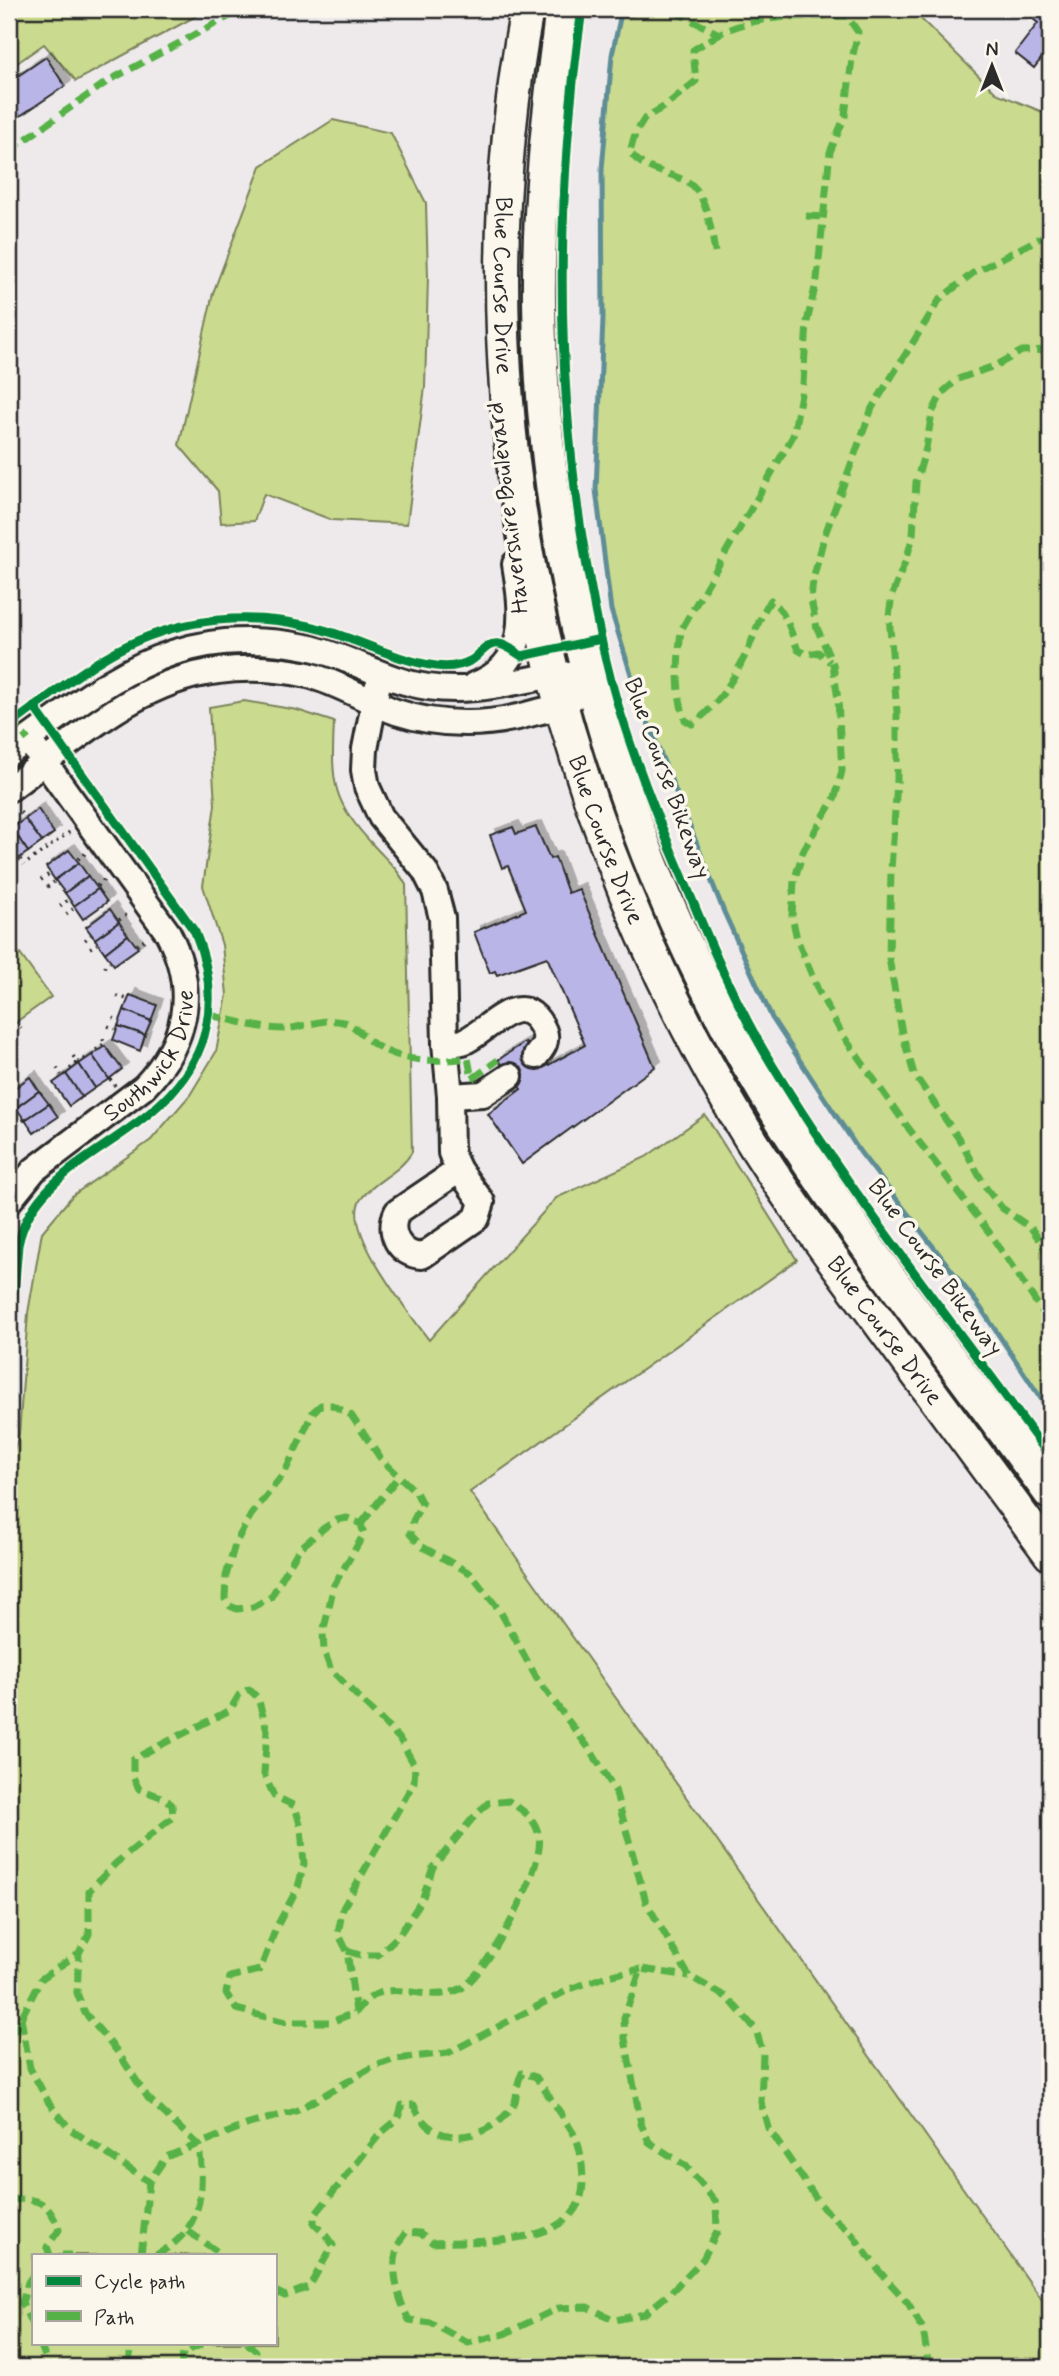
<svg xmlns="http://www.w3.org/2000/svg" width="1059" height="2376" font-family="Mynerve,sans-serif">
	<defs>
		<filter id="shadow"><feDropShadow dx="6" dy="-6" stdDeviation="0" flood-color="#0004"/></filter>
	</defs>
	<rect width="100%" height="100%" fill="#eeeaeb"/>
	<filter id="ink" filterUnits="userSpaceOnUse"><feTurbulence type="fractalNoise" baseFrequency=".0143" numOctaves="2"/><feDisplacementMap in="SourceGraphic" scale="14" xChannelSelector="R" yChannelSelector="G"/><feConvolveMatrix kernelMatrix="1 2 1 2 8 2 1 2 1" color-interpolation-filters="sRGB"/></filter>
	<g filter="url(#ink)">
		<g fill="#cada8e" stroke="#7a825c" stroke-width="2" fill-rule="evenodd">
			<path d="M9 9H209L76 81 44 44 13 66 9 62Z"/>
			<path d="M648 9H914L915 13 996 93 1050 115V1412L980 1307 860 1152 772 1018 724 912 639 700 611 610 596 490 603 318 602 169 612 55 620 17 632 16Z"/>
			<path d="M333 120 391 133 426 203 428 277 425 387 407 524 332 520 264 494 254 521 221 523 218 491 179 445 213 293 261 166Z"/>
			<path d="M244 701 297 710 334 722C331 784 332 801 375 847 386 859 398 869 406 885L412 1152C400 1173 375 1180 361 1199 340 1228 411 1315 429 1340L556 1198 646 1157 705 1115 797 1260 470 1492 1050 2311V2367H9V1917L12 1867 9 1856V1466L19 1434 28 1313 42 1232 72 1196 151 1140 190 1095 216 1052 227 995 222 945 203 886 215 805 209 707ZM33 2255H275V2343H33Z"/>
			<path d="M15 947 51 997 9 1027V952Z"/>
		</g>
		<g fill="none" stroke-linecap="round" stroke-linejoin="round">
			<path stroke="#5f8d96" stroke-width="5" d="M622 9 612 55 602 169 603 318 596 490 611 610 639 700 724 912 772 1018 860 1152 980 1307 1050 1412"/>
		</g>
		<g fill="#bab5e7" stroke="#2b2b2b" stroke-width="2" filter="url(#shadow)">
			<path d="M1031 9H1050V47L1034 68 1015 53 1038 23 1027 14Z"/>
			<path d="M46 57 65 86 20 116 9 99V82Z"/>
			<path d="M38 809 54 833 42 842 25 819Z"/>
			<path d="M25 819 42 842 28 852 12 828Z"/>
			<path d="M513 827 516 834 536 827 550 859 555 857 568 893 579 889 655 1067 522 1164 488 1114 521 1089 498 1060 525 1042 545 1067 585 1045 547 957 497 975 495 971 490 973 474 932 526 910 508 866 502 868 490 835Z"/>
			<path d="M12 828 28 852 15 861 9 852V830Z"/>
			<path d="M69 850 79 863 55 880 46 867Z"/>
			<path d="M79 863 88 876 65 893 55 880Z"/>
			<path d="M88 876 98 889 74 906 65 893Z"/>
			<path d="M98 889 107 902 83 919 74 906Z"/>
			<path d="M110 909 119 922 95 939 86 927Z"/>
			<path d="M119 922 128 935 105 953 95 939Z"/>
			<path d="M128 935 138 948 114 965 105 953Z"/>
			<path d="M130 995 157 1005 151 1021 124 1010Z"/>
			<path d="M124 1010 151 1021 145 1035 118 1026Z"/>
			<path d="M118 1026 145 1035 140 1051 113 1040Z"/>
			<path d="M105 1046 122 1069 109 1079 92 1055Z"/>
			<path d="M92 1055 109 1079 95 1088 79 1064Z"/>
			<path d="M79 1064 95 1088 82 1097 66 1074Z"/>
			<path d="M66 1074 82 1097 69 1106 53 1083Z"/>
			<path d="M30 1077 39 1091 16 1108 9 1097V1092Z"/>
			<path d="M39 1091 49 1104 25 1120 16 1108Z"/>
			<path d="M49 1104 58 1117 34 1133 25 1120Z"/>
		</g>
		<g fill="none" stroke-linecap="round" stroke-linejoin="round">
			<g stroke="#2b2b2b" stroke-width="30">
				<g id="minor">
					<path d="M474 685C530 665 523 612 515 564"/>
					<path d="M377 688 365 749 364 770 367 787 381 817 425 871 435 891 442 918 445 1043 450 1096 451 1153 459 1170 482 1202 477 1218 422 1256C399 1255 387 1232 397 1212L459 1170"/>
					<path d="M9 753C107 682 175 621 307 647 349 656 385 681 428 687 459 692 491 687 522 681 537 679 555 673 570 675 576 676 584 679 590 681 582 690 573 699 562 705 554 709 545 710 537 712 491 726 442 727 396 712 366 701 340 683 308 675 280 669 247 667 218 671 137 680 72 743 9 789"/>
					<path d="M445 1043C452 1043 461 1044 467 1040 492 1027 523 985 544 1031 548 1042 542 1048 536 1056"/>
					<path d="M450 1096 483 1094 510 1076"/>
					<path id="s1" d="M9 1201 34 1170 144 1087C188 1041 197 990 168 933L35 749"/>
				</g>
			</g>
			<g stroke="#2b2b2b" stroke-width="37">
				<g id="major">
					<path id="s2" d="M527 9C457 383 539 778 730 1105 774 1181 827 1251 879 1322 936 1399 993 1477 1050 1554"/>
					<path d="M562 9C549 106 538 202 539 300 542 590 629 879 784 1124 865 1252 961 1371 1050 1493"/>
				</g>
			</g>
			<g stroke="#2b2b2b" stroke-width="3.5" stroke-dasharray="2 5" stroke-linecap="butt">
				<path d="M20 812 24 817"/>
				<path d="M20 859 24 865"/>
				<path d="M78 859 86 853"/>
				<path d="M28 862 71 831"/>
				<path d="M12 864 17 870"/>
				<path d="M41 880 49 874"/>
				<path d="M97 886 105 879"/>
				<path d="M47 887 54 882"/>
				<path d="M60 906 68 900"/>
				<path d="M66 914 73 909"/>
				<path d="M119 920 129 913"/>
				<path d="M85 940 91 935"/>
				<path d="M137 945 147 938"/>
				<path d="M90 948 97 944"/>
				<path d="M104 967 110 962"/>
				<path d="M117 996 127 999"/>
				<path d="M113 1018 118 1020"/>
				<path d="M16 1022 21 1028"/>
				<path d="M108 1026 115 1029"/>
				<path d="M96 1050 105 1043 101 1036"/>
				<path d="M73 1056 78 1062 88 1056"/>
				<path d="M57 1068 61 1075"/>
				<path d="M70 1069 78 1062"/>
				<path d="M110 1079 115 1086"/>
				<path d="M17 1125 24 1120"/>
			</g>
			<use href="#minor" stroke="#fbf7ec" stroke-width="24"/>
			<use href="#major" stroke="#fbf7ec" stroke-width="32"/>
			<g stroke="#56b246" stroke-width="7" stroke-dasharray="14 7" stroke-linecap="butt">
				<path d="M675 9 681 15 719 34C758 14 804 16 847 16L858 32 852 59 845 116 830 152 817 279 807 322 803 384 793 436 681 630C678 660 675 690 685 720L692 724C719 706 737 674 750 645 756 630 761 613 771 600 786 611 791 633 798 650L807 655 818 652 830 662"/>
				<path d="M9 151 108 81 243 9"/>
				<path d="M806 216 824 217"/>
				<path d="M1050 233 973 273 940 299 872 408 824 537 813 580 811 600 817 628 833 664 838 700 842 771 835 797 804 849 794 881 792 916 797 939 818 990 842 1034 906 1125 989 1232 1050 1323"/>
				<path d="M715 252C712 235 707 197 692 185 674 171 645 174 630 152L635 134 645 118 665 106 696 81 693 50 719 34"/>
				<path d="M1050 350 1022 351 997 365 958 379 942 393 932 413 926 448 916 482 913 536 907 557 892 595 889 616 897 712V781L891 870 889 958 902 1033 914 1074 959 1139 986 1188 1002 1208 1031 1228 1041 1242 1047 1255 1050 1275"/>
				<path d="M11 718 28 740"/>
				<path d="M209 1015C233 1020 259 1029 284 1029 303 1028 323 1017 343 1022 356 1025 363 1037 374 1044 401 1063 437 1062 468 1058L472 1079 498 1060"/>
				<path d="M361 1524 398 1477"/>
				<path d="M347 1951 360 1955H378L399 1935 422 1900 433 1867 472 1819 488 1803 509 1801C524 1812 535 1817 539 1836 546 1866 486 1976 460 1989 431 2004 395 1980 371 1997 365 2000 361 2007 356 2012"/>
				<path d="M21 2018 30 2068 49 2103 70 2129 149 2182"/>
				<path d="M9 2034 15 2030 41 1979 79 1953"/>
				<path d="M9 2200C39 2197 49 2202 59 2230L47 2247 50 2255"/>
				<path d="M188 2231 222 2255"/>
				<path d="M62 2255H71"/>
				<path d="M141 2255 149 2182 166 2157 249 2124 296 2111 375 2066 396 2059 448 2053 570 1989 607 1976 641 1969"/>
				<path d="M156 2255C202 2231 205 2193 199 2146L148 2098 117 2051 85 2013 77 1993 79 1953 89 1934V1891L116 1863 173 1817 172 1805 164 1798 139 1789 133 1777V1759L230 1710 239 1695 249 1689 258 1698 267 1730 264 1774 274 1796 295 1806 301 1828 304 1864 298 1887 276 1928 260 1970 230 1977 226 1993 236 2009 285 2022H331L356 2012 347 1951 338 1933 343 1908 414 1782 415 1766 399 1738 331 1670 324 1651 323 1633 334 1585 364 1534 361 1524 347 1518 337 1520 324 1528 299 1549 271 1597 253 1607 237 1609 230 1606 225 1599 226 1576 235 1544 251 1515 285 1472 313 1412 321 1405H332L351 1415 381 1459 416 1492 422 1504 413 1521 410 1534 421 1546 470 1573 500 1611 537 1679 591 1751 615 1790 646 1902 689 1976 728 1998 756 2030 763 2053 761 2102 768 2128 823 2208 852 2234 880 2272 908 2303 923 2329 929 2367"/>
				<path d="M33 2275 28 2282 22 2303 33 2327"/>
				<path d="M275 2291 285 2296 309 2287 333 2245 324 2233 314 2224V2216L380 2134 398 2119 402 2105H414C432 2152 491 2141 514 2104 518 2097 515 2086 522 2073L536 2077C548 2095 561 2113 572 2131 581 2145 582 2162 583 2178 586 2249 481 2240 433 2243L420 2233 406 2232C386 2256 396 2295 409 2320L431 2323 468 2343 504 2334 559 2308 587 2307 615 2320 644 2314 670 2293 703 2259 717 2232 716 2202 686 2166 649 2142 641 2124 625 2039 624 2018 641 1969 689 1976"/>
				<path d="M40 2343 49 2367"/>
				<path d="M247 2343 256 2351 253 2367"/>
				<path d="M129 2367 131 2343"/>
				<path d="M181 2367 183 2353 205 2343"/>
			</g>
			<g stroke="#fbf7ec" stroke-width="13">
				<g id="cycleway">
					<path d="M582 9C556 192 554 378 586 561 595 612 605 665 621 715 639 772 662 830 686 885 711 946 737 1007 771 1063 854 1200 957 1327 1050 1457"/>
					<path d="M9 726C45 700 88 664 128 645 185 618 248 612 309 626 353 636 392 660 436 666 449 668 461 666 472 660 481 654 487 642 499 644 507 645 515 652 522 656L601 639"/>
					<path d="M9 1352 18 1245C37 1150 173 1141 204 1036 214 1001 209 966 195 932L34 707"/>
				</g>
			</g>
			<use href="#cycleway" stroke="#00873e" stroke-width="9"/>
		</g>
	</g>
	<g text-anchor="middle" stroke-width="7" stroke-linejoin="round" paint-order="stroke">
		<g font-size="24" fill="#2b2b2b" stroke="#fbf7ec">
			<text dy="8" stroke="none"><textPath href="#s2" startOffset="278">Blue Course Drive</textPath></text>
			<text transform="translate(507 508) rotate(-97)" y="8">Havershire Boulevard</text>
			<text transform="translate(668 778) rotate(70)" y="8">Blue Course Bikeway</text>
			<text dy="8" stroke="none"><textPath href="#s2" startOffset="845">Blue Course Drive</textPath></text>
			<text dy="8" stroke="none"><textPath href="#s1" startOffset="208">Southwick Drive</textPath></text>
			<text transform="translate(936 1267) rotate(54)" y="8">Blue Course Bikeway</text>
			<text dy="8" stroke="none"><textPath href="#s2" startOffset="1412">Blue Course Drive</textPath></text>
		</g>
	</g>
	<rect width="1059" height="2376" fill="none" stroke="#fbf7ec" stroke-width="35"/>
	<rect x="18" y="18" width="1024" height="2341" fill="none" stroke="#2b2b2b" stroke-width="2.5" filter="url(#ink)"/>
	<rect x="32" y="2254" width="245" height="91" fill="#fbf7ec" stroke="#a8a59f" stroke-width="2"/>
	<rect x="46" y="2276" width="35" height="10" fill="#00873e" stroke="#a8a59f" stroke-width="2"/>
	<text x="94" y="2288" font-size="21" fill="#2b2b2b">Cycle path</text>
	<rect x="46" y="2311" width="35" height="10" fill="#56b246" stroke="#a8a59f" stroke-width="2"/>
	<text x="94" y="2324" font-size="21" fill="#2b2b2b">Path</text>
	<g transform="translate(992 66)" stroke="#fbf7ec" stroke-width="5" paint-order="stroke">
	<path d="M0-5L12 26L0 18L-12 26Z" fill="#2b2b2b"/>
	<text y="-10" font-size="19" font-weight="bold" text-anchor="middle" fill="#2b2b2b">N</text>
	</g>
</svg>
